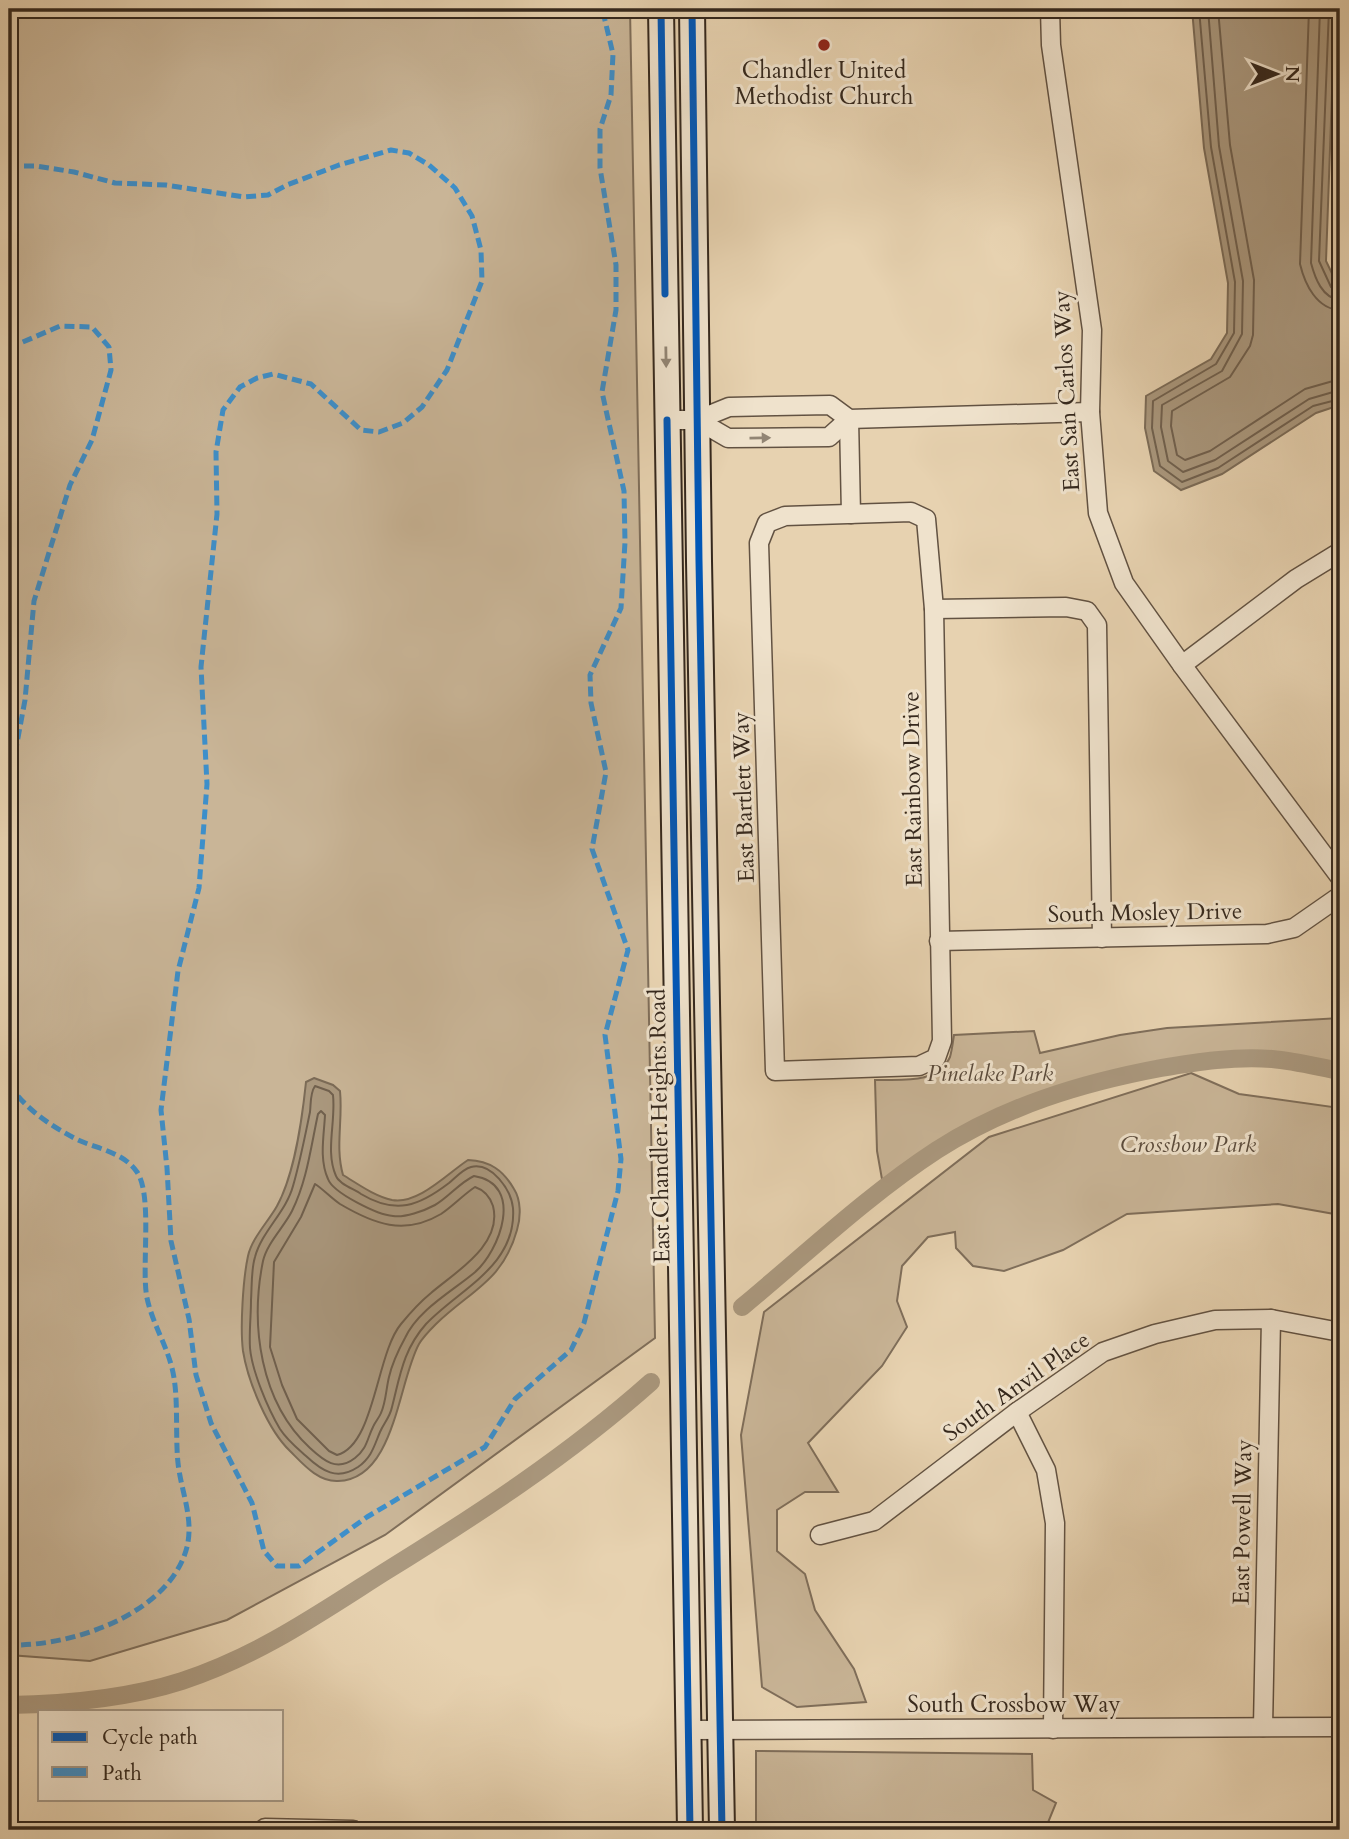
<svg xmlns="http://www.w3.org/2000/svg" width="1349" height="1839" font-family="Cardo,serif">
	<rect width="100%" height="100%" fill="#e7d2b0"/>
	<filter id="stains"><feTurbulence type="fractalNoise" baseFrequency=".00286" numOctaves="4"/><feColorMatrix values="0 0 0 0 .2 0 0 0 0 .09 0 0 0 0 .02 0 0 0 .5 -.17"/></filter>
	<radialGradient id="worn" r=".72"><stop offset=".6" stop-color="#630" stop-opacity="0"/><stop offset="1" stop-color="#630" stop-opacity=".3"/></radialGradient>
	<g fill="#c9b597" stroke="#7f6e5a" stroke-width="2">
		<path d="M9 9H630L655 1338 385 1535 227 1620 90 1661 9 1655Z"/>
		<path d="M1340 1018V1066C1318 1063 1294 1056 1272 1055 1154 1051 1020 1091 922 1155 908 1164 896 1175 883 1185L877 1151 875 1080C900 1079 937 1085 950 1057 952 1050 953 1041 954 1035L1034 1031 1040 1053 1120 1035 1167 1028Z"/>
		<path d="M1191 1073 1239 1094 1340 1108V1215L1278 1204 1127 1214 1063 1250 1004 1271 973 1266 956 1248 955 1232 928 1237 902 1266 897 1301 907 1327 882 1366 808 1443 838 1492H805L777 1510V1551L805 1574 815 1610 854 1669 866 1702 797 1707 762 1687 741 1435 764 1312 989 1137Z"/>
		<path d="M756 1751 1032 1754 1033 1790 1056 1803 1045 1830H756Z"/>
	</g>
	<g fill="#aa987e" stroke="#7b6b57" stroke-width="2">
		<path d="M1192 9H1335L1326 261 1340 290V405L1316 413 1222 474 1181 490 1154 471 1145 428 1146 396 1211 359 1227 333 1228 283 1204 148Z"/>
		<path d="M314 1078 333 1085 340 1091C343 1120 335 1147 343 1175 358 1184 374 1196 392 1200 418 1205 448 1173 468 1160 490 1161 503 1170 514 1189 521 1200 521 1217 517 1230 503 1281 471 1290 436 1324 430 1330 423 1337 419 1344 398 1382 395 1480 338 1481 318 1482 303 1464 290 1451 268 1430 248 1382 243 1351 240 1328 243 1279 248 1256 252 1238 268 1222 277 1206 295 1173 302 1120 306 1082Z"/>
	</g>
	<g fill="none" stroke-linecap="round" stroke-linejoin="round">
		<g stroke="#70604e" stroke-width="2">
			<path d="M1199 9 1211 147 1235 282 1234 333 1216 364 1153 401 1152 428 1160 466 1182 482 1218 468 1313 406 1340 399"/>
			<path d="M1208 9 1219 146 1243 281 1242 334 1222 371 1162 405 1161 427 1168 461 1183 472 1215 460 1309 399 1340 390"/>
			<path d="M1218 9 1230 145 1254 280 1253 335 1250 346 1230 377 1172 411 1171 426 1177 455 1185 460 1210 451 1305 389 1340 379"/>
			<path d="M1309 9 1300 264C1305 285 1317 309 1340 310"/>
			<path d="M1320 9 1311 263C1315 278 1322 298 1340 300"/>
			<path d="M1329 9 1319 261 1331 287 1340 291"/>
			<path d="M315 1086 329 1091 333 1095C336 1122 325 1151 336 1176 339 1184 354 1189 361 1194 396 1215 419 1206 449 1183 455 1178 463 1169 471 1167 492 1162 511 1190 513 1208 517 1266 459 1289 426 1324 403 1350 400 1376 392 1407 390 1417 384 1423 380 1432 374 1446 372 1457 358 1467 337 1481 322 1471 306 1456 297 1448 287 1440 280 1429 268 1409 252 1371 250 1348 249 1332 251 1316 251 1300 252 1286 251 1270 255 1257 262 1231 286 1212 293 1186 300 1162 305 1136 310 1112 311 1103 310 1093 315 1086Z"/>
			<path d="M321 1111 325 1115C324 1136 319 1159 328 1179 333 1193 378 1215 393 1216 404 1218 424 1211 435 1205 449 1197 459 1183 474 1176 525 1184 500 1251 474 1273 451 1292 418 1310 405 1338 399 1349 392 1364 389 1377 386 1389 386 1402 381 1413 379 1418 375 1422 373 1427 367 1439 367 1449 355 1458 337 1472 324 1461 310 1448 260 1402 250 1325 263 1261 267 1243 284 1227 292 1211 307 1181 311 1146 318 1114Z"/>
			<path d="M315 1184C323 1189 331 1198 340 1204 374 1224 404 1236 441 1214 453 1206 463 1195 475 1187 484 1190 490 1197 493 1206 503 1245 454 1273 431 1293 420 1302 410 1313 401 1324 376 1354 375 1445 337 1455L329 1451 297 1419 282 1385 270 1347 274 1262 301 1217Z"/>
		</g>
		<g stroke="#aa987e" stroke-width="18">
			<path d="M742 1307C806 1254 868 1195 937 1150 1006 1106 1081 1083 1161 1068 1197 1062 1235 1056 1272 1059 1295 1061 1318 1067 1340 1071"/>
			<path d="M9 1705C67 1704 126 1699 182 1681 258 1656 317 1615 383 1573 477 1515 569 1455 651 1382"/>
		</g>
		<g stroke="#625242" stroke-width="21">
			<g id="minor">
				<path d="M1050 9 1051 45 1092 330 1090 412 1098 513 1124 583 1182 665 1340 877"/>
				<path d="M849 419 851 514"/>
				<path d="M667 420H697L729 407 830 405 849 419 1090 412"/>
				<path d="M697 420 728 438 829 437 849 419"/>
				<path d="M911 512 926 519 934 609 942 1041 936 1058 919 1066 775 1071 759 543 767 523 785 516Z"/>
				<path d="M934 609 1066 607 1087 611 1097 625 1102 938"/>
				<path d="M1182 665 1296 579 1340 552"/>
				<path d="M939 941 1267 934 1294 928 1340 896"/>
				<path d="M1017 1412 1046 1470 1055 1523 1053 1729"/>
				<path d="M820 1535 874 1521 1017 1412 1103 1352 1155 1334 1215 1320 1271 1319 1340 1332"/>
				<path d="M1263 1727 1271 1319"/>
				<path d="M689 1730 1340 1727"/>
				<path d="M265 1830V1828L353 1830"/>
			</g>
		</g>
		<g stroke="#35281d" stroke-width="28">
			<g id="secondary">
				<path d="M661 9 690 1830"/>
				<path d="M692 9 699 561 722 1830"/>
			</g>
		</g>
		<use href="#minor" stroke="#efe2cc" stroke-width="18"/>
		<use href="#secondary" stroke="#efe2cc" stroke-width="24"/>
		<g stroke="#3d8fca" stroke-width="5" stroke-dasharray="10 5" stroke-linecap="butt">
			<path d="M9 166H36L74 172 115 183 166 185 244 197 268 195 287 185 339 165 391 150 409 153 429 165 455 188 472 216 481 250 482 281 447 370 422 407 403 423 379 432 361 430 311 384 273 374 257 378 240 387 223 410 216 452 217 514 201 667 207 784 199 888 178 971 161 1110 167 1168 171 1241 189 1319 196 1375 211 1423 252 1503 264 1551 277 1566H299L367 1517 485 1447 515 1399 571 1350 584 1323 618 1191 621 1159 605 1035 628 950 592 849 606 772 591 703 590 675 621 608 625 542 624 491 602 392 616 310V265L600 168V129L611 95 613 54 603 12 599 9"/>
			<path d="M9 348 60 326 92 327 109 347 111 370 92 440 70 485 34 601 25 700 9 786"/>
			<path d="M9 1084C26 1110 51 1126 78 1140 98 1149 123 1152 137 1172 153 1195 141 1269 147 1298 152 1322 166 1344 172 1368 179 1395 175 1434 178 1463 181 1491 194 1518 187 1547 170 1614 71 1647 9 1645"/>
		</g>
		<g stroke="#efe2cc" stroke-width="11">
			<g id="cycleway">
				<path d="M661 9 665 294"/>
				<path d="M692 9 699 561 722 1830"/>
				<path d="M667 420 690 1830"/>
			</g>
		</g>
		<use href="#cycleway" stroke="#0057b8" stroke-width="7"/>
	</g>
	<defs><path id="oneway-solid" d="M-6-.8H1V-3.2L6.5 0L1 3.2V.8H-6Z" transform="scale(1.75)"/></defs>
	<g fill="#928574">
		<use href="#oneway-solid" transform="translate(666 357) rotate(89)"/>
		<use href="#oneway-solid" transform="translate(760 438) rotate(-1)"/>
	</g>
	<circle fill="#8f2418" stroke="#efe2cc" stroke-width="2.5" cx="824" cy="45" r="7"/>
	<g text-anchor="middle" stroke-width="6" stroke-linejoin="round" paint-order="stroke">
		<g font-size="23" fill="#35281d" stroke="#efe2cc">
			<text x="824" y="78">Chandler United<tspan x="824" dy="26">Methodist Church</tspan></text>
		</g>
		<g font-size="23" fill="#35281d" stroke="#efe2cc">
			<text transform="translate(1066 391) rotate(-93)" y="8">East San Carlos Way</text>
			<text transform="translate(912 789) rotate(-91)" y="8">East Rainbow Drive</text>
			<text transform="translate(743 797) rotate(-92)" y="8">East Bartlett Way</text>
			<text transform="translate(1145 912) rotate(-1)" y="8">South Mosley Drive</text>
			<text transform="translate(659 1126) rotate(-91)" y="8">East Chandler Heights Road</text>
			<text transform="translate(1016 1386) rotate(-35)" y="8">South Anvil Place</text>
			<text transform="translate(1242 1522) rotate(-89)" y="8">East Powell Way</text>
			<text x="1014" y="1712">South Crossbow Way</text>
		</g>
		<g font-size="23" font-style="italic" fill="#5a4b3c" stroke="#efe2cc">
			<text x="990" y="1081">Pinelake Park</text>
			<text x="1188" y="1152">Crossbow Park</text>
		</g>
	</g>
	<rect width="1349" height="1839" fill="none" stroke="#e7d2b0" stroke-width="35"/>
	<rect x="10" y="10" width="1328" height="1818" fill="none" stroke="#35281d" stroke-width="3.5"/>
	<rect x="18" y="18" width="1314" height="1804" fill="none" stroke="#35281d" stroke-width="2"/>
	<rect x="38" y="1710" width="245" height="91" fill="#efe2cc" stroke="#a59886" stroke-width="2"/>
	<rect x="52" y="1732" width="35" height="10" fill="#0057b8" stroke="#a59886" stroke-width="2"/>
	<text x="102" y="1744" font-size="21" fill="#35281d">Cycle path</text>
	<rect x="52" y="1767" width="35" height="10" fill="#3d8fca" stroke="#a59886" stroke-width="2"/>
	<text x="102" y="1780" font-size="21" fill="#35281d">Path</text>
	<g transform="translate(1276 74) rotate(90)" stroke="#efe2cc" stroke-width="5" paint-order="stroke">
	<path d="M0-5L12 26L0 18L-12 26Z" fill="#35281d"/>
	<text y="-10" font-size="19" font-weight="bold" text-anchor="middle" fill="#35281d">N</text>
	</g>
	<rect width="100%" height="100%" filter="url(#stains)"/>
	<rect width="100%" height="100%" fill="url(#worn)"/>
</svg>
